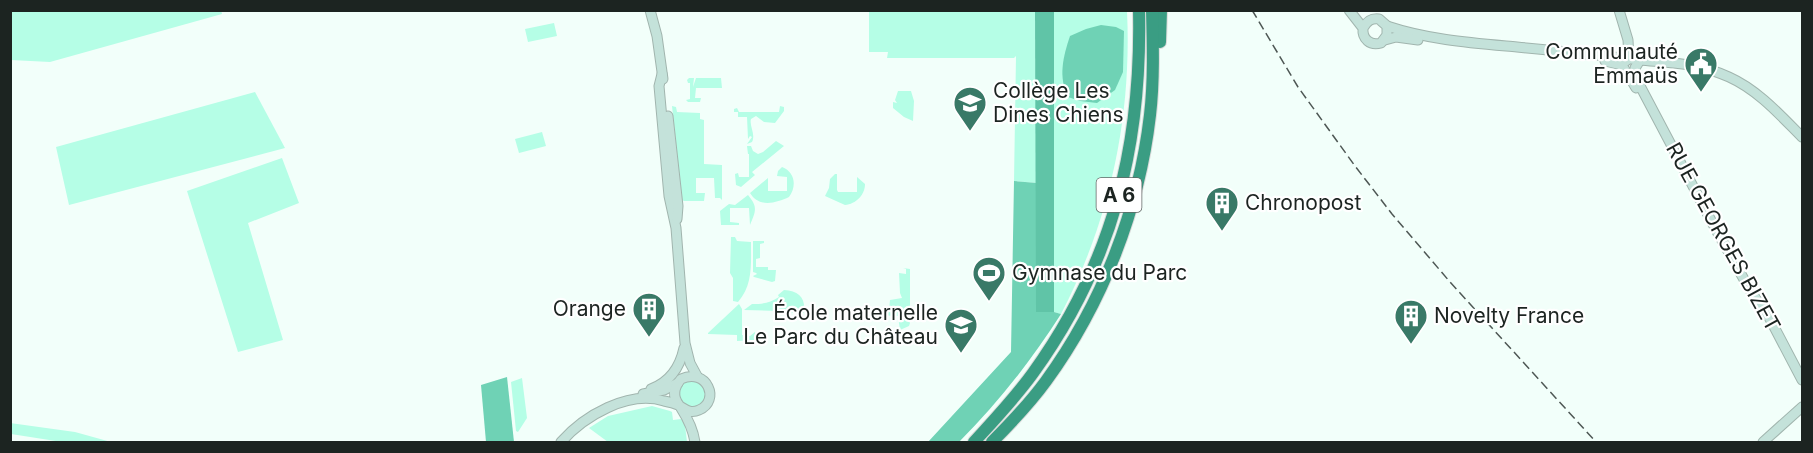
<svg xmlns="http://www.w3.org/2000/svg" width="1813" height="453" font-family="Inter,sans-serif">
	<rect width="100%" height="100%" fill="#f2fffa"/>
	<g fill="#b5fee6">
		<path d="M221 10 222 14 50 62 11 60V11Z"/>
		<path d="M869 11H1035L1037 183 1014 181 1016 56 1014 58H887L888 52H869Z"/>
		<path d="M1054 11H1127C1132 117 1110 220 1061 314L1054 312Z"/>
		<path d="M554 23 557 36 528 42 525 29Z"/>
		<path d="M689 78H694L693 87 696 78H721L722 88H696L695 98H701L700 102H688L686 100 690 99V83H688L687 80Z"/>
		<path d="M898 91H911L914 101 913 121 904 117 893 108V102L897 103 895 100Z"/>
		<path d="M255 92 285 148 69 205 56 147Z"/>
		<path d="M672 106 676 107 677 112 700 113V119L704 120V164L722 165V200L720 198H715L714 178H696V193H705L704 201H684L682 200Z"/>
		<path d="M780 106 784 107V111L775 123 764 122 756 116 751 119C749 126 756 134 752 142L747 144 752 137 750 136 748 139 747 117H738V112H734V109L737 108 739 112H779Z"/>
		<path d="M542 132 546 146 519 153 515 139Z"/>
		<path d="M776 141 784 146 752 172 755 175 741 187 736 185 735 174 738 173 739 177H749V154H748L747 146H751L753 151 758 154 763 152Z"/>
		<path d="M282 158 299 203 248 223 283 340 238 352 187 191Z"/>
		<path d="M782 167C795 172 797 186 789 197 776 203 759 208 750 193L768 178V191H787V177L777 176 778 171Z"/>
		<path d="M835 174H837V190L838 192H857V177L865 184C865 195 856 204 845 205L825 196 829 188 830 179Z"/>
		<path d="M748 195C758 207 756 211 750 225L749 208H730V222L739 223V225H721L720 211 729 204 735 205Z"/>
		<path d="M731 237H735L737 241 751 242C751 264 753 285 738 302L733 301V278L730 273Z"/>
		<path d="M753 241H764V243L760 244V258L756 259V267H768V270H776L775 281 772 282 754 277 753 276 757 274 756 273 753 272Z"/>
		<path d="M903 268 910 269V323L909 326 900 330 898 316 876 315 874 316 875 319H867L871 313 879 314 884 310H889L890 300 902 298 900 293 899 273 906 274V269Z"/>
		<path d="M784 290C799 291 806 298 804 313L779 312V311L744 310 752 304C763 304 770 303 779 297L778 295Z"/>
		<path d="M739 304 742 309V335L750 336 755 332 756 340 737 341V335L708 334V333Z"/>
		<path d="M522 378 527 418 518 432 516 431 511 382Z"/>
		<circle cx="692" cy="393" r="14"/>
		<path d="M652 406 670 411 672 412 673 420 681 419 685 425 687 442H608L589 428 608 416Z"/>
		<path d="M10 423 75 432 111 442H62L11 434Z"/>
	</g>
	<g fill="#6fd2b5">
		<path d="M1101 25 1116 27 1124 31 1123 72 1115 90 1097 103 1080 101 1068 97C1058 77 1063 57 1070 36L1086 29Z"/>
		<path d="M1014 181 1037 183 1036 312H1054L1061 314C1031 361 998 403 959 442H928L1011 352Z"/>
		<path d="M507 377 514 442H486L481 385Z"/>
	</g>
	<path fill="#60c4a7" d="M1035 11H1054V312H1036Z"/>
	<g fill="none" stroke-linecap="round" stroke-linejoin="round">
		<g stroke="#a1b5ae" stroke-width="11">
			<g id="secondary">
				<path d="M650 10 657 36 663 79"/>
				<path d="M1349 10 1363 28C1362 39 1370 46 1381 43L1387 35V26L1379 19C1371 18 1367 21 1363 28"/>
				<path d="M1619 10 1628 40 1629 58 1626 61"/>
				<path d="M1387 26C1429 40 1473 43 1517 47 1558 51 1599 55 1640 60 1672 63 1698 63 1729 77 1758 90 1780 115 1802 137"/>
				<path d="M1385 40 1396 37 1418 40"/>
				<path d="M1640 60 1635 68 1638 82 1715 228 1750 290 1770 319 1802 380"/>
				<path d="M1605 61 1622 65"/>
				<path d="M1622 65 1636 88"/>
				<path d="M662 74 659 86 669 196 676 228 685 343 690 363 697 376"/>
				<path d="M668 116 678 206 677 219"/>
				<path d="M651 389C670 382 680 367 684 348"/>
				<path d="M643 394 664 390 678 383"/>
				<path d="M681 408C688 419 693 429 695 442"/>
				<path d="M561 442C584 416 628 390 664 401 669 402 674 403 678 405 685 409 690 414 699 410 721 401 707 367 681 379 674 387 672 396 679 405"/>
				<path d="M1763 442 1802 407"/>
			</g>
		</g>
		<g stroke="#dbdcdb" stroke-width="14">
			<g id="highway">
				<path d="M1160 42 1161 10"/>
				<path d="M974 442C995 419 1015 398 1033 373 1113 262 1142 146 1139 10"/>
				<path d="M992 442C1011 423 1030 403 1046 381 1102 304 1139 210 1150 115 1154 81 1153 45 1152 10"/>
			</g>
		</g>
		<use href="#secondary" stroke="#c4e2da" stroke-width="9"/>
		<use href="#highway" stroke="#3a9d83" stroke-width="12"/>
		<path stroke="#4e5754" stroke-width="1.5" stroke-dasharray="9 4.5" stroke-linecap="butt" d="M1252 10 1298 87 1355 166 1392 214 1450 282 1596 442"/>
	</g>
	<defs>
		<g id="civic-pin" transform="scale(1.725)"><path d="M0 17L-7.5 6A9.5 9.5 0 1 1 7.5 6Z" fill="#397967" stroke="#fff"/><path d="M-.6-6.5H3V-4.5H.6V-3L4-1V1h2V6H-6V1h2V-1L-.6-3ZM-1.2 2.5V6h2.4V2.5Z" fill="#fff"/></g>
		<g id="school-pin" transform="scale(1.725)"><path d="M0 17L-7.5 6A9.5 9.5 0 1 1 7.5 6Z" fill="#397967" stroke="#fff"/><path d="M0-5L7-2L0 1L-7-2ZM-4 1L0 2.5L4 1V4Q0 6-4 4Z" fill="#fff"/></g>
		<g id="building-pin" transform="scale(1.725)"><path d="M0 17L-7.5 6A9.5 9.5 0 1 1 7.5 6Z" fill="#397967" stroke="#fff"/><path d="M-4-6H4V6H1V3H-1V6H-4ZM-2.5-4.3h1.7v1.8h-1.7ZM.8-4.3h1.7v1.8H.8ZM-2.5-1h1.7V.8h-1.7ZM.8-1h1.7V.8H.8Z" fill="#fff"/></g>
		<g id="stadium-pin" transform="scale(1.725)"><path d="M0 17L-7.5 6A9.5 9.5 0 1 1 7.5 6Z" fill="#397967" stroke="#fff"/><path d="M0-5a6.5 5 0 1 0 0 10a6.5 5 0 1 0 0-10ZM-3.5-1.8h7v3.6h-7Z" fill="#fff"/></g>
	</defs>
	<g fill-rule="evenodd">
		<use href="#civic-pin" x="1701" y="64"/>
		<use href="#school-pin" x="970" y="103"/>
		<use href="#building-pin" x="1222" y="203"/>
		<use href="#stadium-pin" x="989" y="273"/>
		<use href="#building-pin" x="649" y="309"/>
		<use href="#building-pin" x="1411" y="316"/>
		<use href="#school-pin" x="961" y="325"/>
	</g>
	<g text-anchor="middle" stroke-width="4.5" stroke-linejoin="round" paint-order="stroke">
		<rect fill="#fff" stroke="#606664" stroke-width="1.5" x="1096.5" y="178" width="45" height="34" rx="4.5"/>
		<g font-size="20" font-weight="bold" fill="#1c2421">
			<text x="1119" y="202">A 6</text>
		</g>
		<g font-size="21" fill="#1c2421" stroke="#fff" text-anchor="start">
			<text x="1678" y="59" text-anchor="end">Communauté<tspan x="1678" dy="24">Emmaüs</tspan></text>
			<text x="993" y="98">Collège Les<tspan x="993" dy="24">Dines Chiens</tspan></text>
			<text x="1245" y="210">Chronopost</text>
			<text x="1012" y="280">Gymnase du Parc</text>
			<text x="626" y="316" text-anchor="end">Orange</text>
			<text x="938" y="320" text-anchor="end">École maternelle<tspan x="938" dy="24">Le Parc du Château</tspan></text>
			<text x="1434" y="323">Novelty France</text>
		</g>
		<g font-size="21" fill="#1c2421" stroke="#fff">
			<text transform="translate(1723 237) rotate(61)" y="7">RUE GEORGES BIZET</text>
		</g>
	</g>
	<rect width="1813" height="453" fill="none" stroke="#1c2421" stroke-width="24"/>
</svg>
